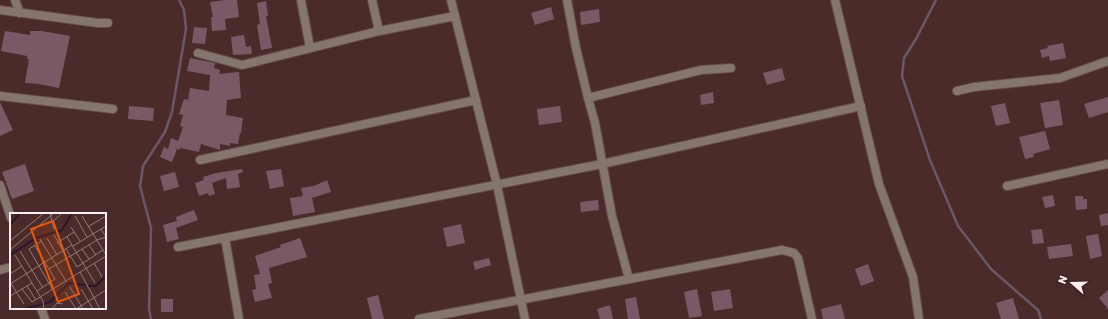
<svg xmlns="http://www.w3.org/2000/svg" width="1108" height="319" font-family="Rubik,sans-serif">
	<rect width="100%" height="100%" fill="#4b2b29"/>
	<g fill="none" stroke-linecap="round" stroke-linejoin="round">
		<g stroke="#6a5868" stroke-width="2.5">
			<path d="M936 0 916 39 904 58 902 76 930 160 958 226 991 269 1038 310 1041 319"/>
			<path d="M151 319 149 309 151 228 140 186 143 166 165 132 172 112 186 29 184 10 179 0"/>
		</g>
	</g>
	<g fill="#7a5967">
		<path d="M225 0H237L239 17 225 19 226 30 212 31 211 17H213L210 2Z"/>
		<path d="M266 1 268 16H266L272 48 261 50 257 25 260 24 257 3Z"/>
		<path d="M551 7 554 19 535 25 531 13Z"/>
		<path d="M599 9 600 22 581 25 580 12Z"/>
		<path d="M194 27 207 28 205 44 192 43Z"/>
		<path d="M5 31 30 35V31H42L70 36 59 88 39 84 25 83 29 59H27V56L1 51Z"/>
		<path d="M244 35 246 47 251 46 252 54 233 55 231 37Z"/>
		<path d="M1063 43 1066 58 1050 61 1049 56 1042 58 1040 50 1048 48 1047 46Z"/>
		<path d="M190 58 215 63 214 68 220 70 219 74 239 72 241 98 227 100 226 115 243 118 241 133H240L238 144 230 143V146L220 144V150L201 144 199 152 180 148V150L177 149 172 162 160 157 164 147 168 149 171 138 178 141 183 127 180 126 183 115 179 114 184 99 188 100 190 88 209 91 210 75 187 71Z"/>
		<path d="M782 68 785 80 767 85 763 73Z"/>
		<path d="M713 92 714 103 701 105 700 95Z"/>
		<path d="M1108 97V112L1089 118 1084 104Z"/>
		<path d="M1059 100 1063 125 1045 128 1040 103Z"/>
		<path d="M0 102 13 130 0 136Z"/>
		<path d="M1005 103 1010 123 996 126 991 106Z"/>
		<path d="M129 106 154 108 153 121 128 119Z"/>
		<path d="M560 106 562 122 539 125 537 109Z"/>
		<path d="M1045 131 1050 149 1033 154 1034 157 1025 159 1019 137Z"/>
		<path d="M25 164 34 191 12 199 2 172Z"/>
		<path d="M242 169 243 172 238 174 240 187 227 189 226 178 212 183 215 194 209 196 208 193 199 196 195 183 204 180 203 177 216 173Z"/>
		<path d="M281 169 284 186 270 189 266 171Z"/>
		<path d="M175 172 179 187 164 191 160 176Z"/>
		<path d="M327 180 331 192 312 198 315 212 293 216 290 198 303 196 301 188 314 186Z"/>
		<path d="M1053 195 1055 206 1045 208 1042 197Z"/>
		<path d="M1075 196H1083V199H1087V209L1076 210Z"/>
		<path d="M598 200 599 210 581 212 580 202Z"/>
		<path d="M194 210 198 220 176 228 179 239 167 242 163 225 177 221 176 217Z"/>
		<path d="M1108 213V225L1101 226 1099 215Z"/>
		<path d="M461 224 465 243 447 247 443 228Z"/>
		<path d="M1042 229 1044 243 1033 244 1031 230Z"/>
		<path d="M1098 234 1102 256 1090 259 1086 236Z"/>
		<path d="M300 238 307 257 269 268 272 283 268 284 272 298 255 302 252 290 256 289 254 275 260 274 255 256 281 247 280 245Z"/>
		<path d="M1071 244 1073 256 1049 259 1047 247Z"/>
		<path d="M489 258 491 265 475 270 473 262Z"/>
		<path d="M868 264 874 281 861 286 855 269Z"/>
		<path d="M697 289 702 316 689 318 684 292Z"/>
		<path d="M730 289 733 308 714 311 711 292Z"/>
		<path d="M1108 290V309L1099 298Z"/>
		<path d="M378 295 384 319H372L367 298Z"/>
		<path d="M636 297 640 319H628L625 299Z"/>
		<path d="M1013 298 1019 319H1001L996 303Z"/>
		<rect x="161" y="299" width="12" height="13"/>
		<path d="M841 304 845 319H823L821 309Z"/>
		<path d="M610 305 613 319H600L597 309Z"/>
	</g>
	<g fill="none" stroke-linecap="round" stroke-linejoin="round">
		<g stroke="#674a49" stroke-width="10">
			<g id="street">
				<path d="M15 0 20 13"/>
				<path d="M301 0 310 48"/>
				<path d="M372 0 379 31"/>
				<path d="M451 0 497 185 525 319"/>
				<path d="M567 0 576 48 588 98 595 123 612 216 629 279"/>
				<path d="M835 0 879 184 913 277 919 319"/>
				<path d="M0 10 98 23H108"/>
				<path d="M198 53 242 65 379 31 455 16"/>
				<path d="M957 91 974 87 1060 78 1108 61"/>
				<path d="M0 96 113 109"/>
				<path d="M588 98 701 70 731 68"/>
				<path d="M200 160 476 100"/>
				<path d="M0 185 11 218"/>
				<path d="M1007 186 1108 164"/>
				<path d="M225 238 239 319"/>
				<path d="M178 247 602 164 861 106"/>
				<path d="M0 270 11 267"/>
				<path d="M41 308 45 319"/>
				<path d="M419 319 782 250 794 253 798 258 812 319"/>
			</g>
		</g>
		<use href="#street" stroke="#84766e" stroke-width="8"/>
	</g>
	<g transform="translate(10 213)">
		<rect width="96" height="96" fill="#4b2b29"/>
		<path fill="none" stroke="#2c172f" stroke-width="2" d="M0 12 10 0M0 42 26 25 52 17 62 0M78 73H86L96 63M14 96 40 89 59 70 76 72"/>
		<path fill="none" stroke="#927978" stroke-width="1" d="M40 0 44 16M65 3 77 24M72 3 96 42M42 9 52 0M79 13 96 3M61 14 70 28M44 22 53 38M57 24 85 70M37 25 47 42M30 26 56 68M87 27 96 24 91 16M0 28 34 0M32 28 19 36 43 77M47 30 64 19M79 32 86 42M25 33 45 66 27 78M63 33 96 13M56 36 67 54 93 37M72 36 79 46M0 37 44 0M10 38 33 75M5 42 33 88 34 96M84 50 92 64M39 56 87 27M70 59 90 96M0 61 12 53M0 69 14 91M0 71 62 32M17 73 26 87M60 74 73 96M12 76 22 89 96 43M71 76 83 96M55 79 66 96M0 83 22 70M42 96 47 90 53 91M66 96 96 77"/>
		<path fill="#e8590c" fill-opacity="0.15" stroke="#e8590c" stroke-width="2" d="M43 8 69 81 48 89 21 16Z"/>
		<rect width="96" height="96" fill="none" stroke="#fcefee" stroke-width="2"/>
	</g>
	<g transform="translate(1072 283) rotate(290)" stroke="#402120" stroke-width="3" paint-order="stroke">
	<path d="M0-3L7 15L0 10L-7 15Z" fill="#fcefee"/>
	<text y="-6" font-size="11" font-weight="bold" text-anchor="middle" fill="#fcefee">N</text>
	</g>
</svg>
